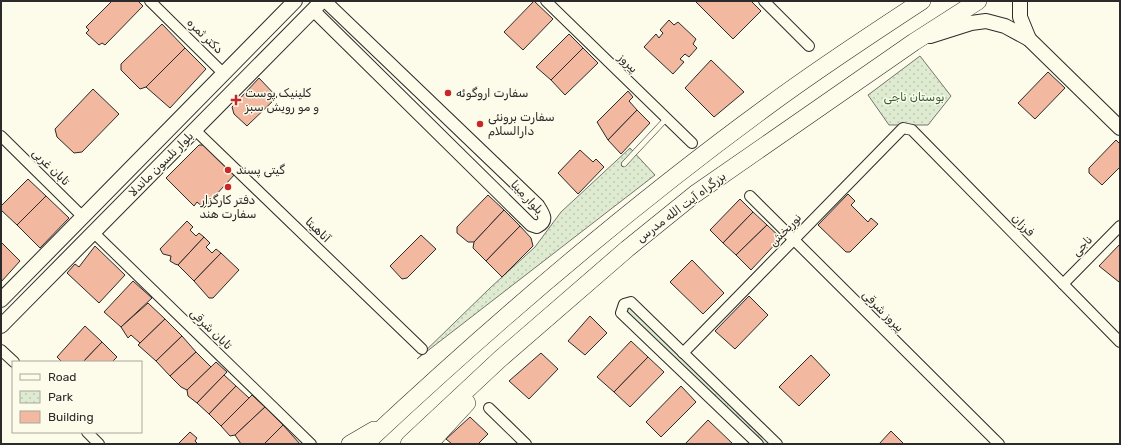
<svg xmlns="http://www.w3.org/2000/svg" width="1121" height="445" font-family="Rubik,'Noto Sans Arabic',sans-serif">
	<defs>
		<pattern id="grass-tufts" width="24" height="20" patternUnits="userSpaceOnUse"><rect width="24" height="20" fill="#deebd1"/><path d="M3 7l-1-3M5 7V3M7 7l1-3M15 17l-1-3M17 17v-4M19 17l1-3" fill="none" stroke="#bfcab4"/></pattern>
		<pattern id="park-dots" width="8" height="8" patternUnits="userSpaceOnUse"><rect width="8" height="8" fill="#deebd1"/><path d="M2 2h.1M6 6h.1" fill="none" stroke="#bfcab4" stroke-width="1.8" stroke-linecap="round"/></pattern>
	</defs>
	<rect width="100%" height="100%" fill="#fdfbea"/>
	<path fill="url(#grass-tufts)" stroke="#74746e" d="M629 305 772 444H764L625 310Z"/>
	<g fill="url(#park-dots)" stroke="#74746e">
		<path d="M920 56 951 96 928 125H889L868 95Z"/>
		<path d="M630 148 655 175 417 359 490 288 535 247 561 212Z"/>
	</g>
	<g fill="#f2b8a0" stroke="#2b2b2b">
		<path d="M112 1H138L143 6 105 45 102 43 99 45 86 33 89 30 86 27Z"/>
		<path d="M534 1 553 19 523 50 504 32Z"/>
		<path d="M695 1H751L761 11 733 39Z"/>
		<path d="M669 20 674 25 678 22 696 39 693 44 697 48 689 57 685 54 680 59 684 62 673 74 644 47 656 34 659 38 663 33 660 30Z"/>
		<path d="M162 24 185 48 146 87 140 89 121 70V64Z"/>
		<path d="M569 34 583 48 551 80 536 67Z"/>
		<path d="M185 48 206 69 170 108 146 87Z"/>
		<path d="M583 48 598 63 565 95 551 80Z"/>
		<path d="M711 60 744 92 714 117 685 88Z"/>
		<path d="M1048 72 1065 88 1035 119 1018 103Z"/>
		<path d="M259 78 277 97 247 126 234 114 232 107Z"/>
		<path d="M93 89 119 114 82 152 74 153 57 137 55 129Z"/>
		<path d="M628 91 633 97 629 101 637 110 608 140 597 122Z"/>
		<path d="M637 110 650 123 621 154 608 140Z"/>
		<path d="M1116 140 1120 144V167L1102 185 1089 173V168Z"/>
		<path d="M199 145H205L235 174 204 208 197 202 194 206 166 178Z"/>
		<path d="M580 150 593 162 596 159 604 167 578 194 558 173Z"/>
		<path d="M28 179 46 196 17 225 1 210V206Z"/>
		<path d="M848 194 855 201 851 205 868 222 871 218 878 224 850 252H846L818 225Z"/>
		<path d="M488 195 504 210 474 242H468L457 233V227Z"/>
		<path d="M46 196 69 218 40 248 17 225Z"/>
		<path d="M740 199 753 212 723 243 710 230Z"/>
		<path d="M504 210 520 226 486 261 473 248 474 242Z"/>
		<path d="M753 212 767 225 736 255 723 243Z"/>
		<path d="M187 221 193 227 190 230 196 236 199 233 204 237 178 265 175 264 170 261 171 256 163 254 160 249Z"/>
		<path d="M767 225 781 238 751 270 736 255Z"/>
		<path d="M520 226 531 238 533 246 502 277 486 261Z"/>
		<path d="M421 235 436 249 407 278 402 279 390 266Z"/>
		<path d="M204 237 210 243 206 247 212 253 216 249 221 253 194 281 178 265Z"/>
		<path d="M1 242 20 261 1 282Z"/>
		<path d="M1120 244V281L1119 282 1099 266Z"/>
		<path d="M95 246 125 275 99 303 67 273 75 264 79 267Z"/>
		<path d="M221 253 239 270 213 298H209L194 281Z"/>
		<path d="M692 260 724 293 703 314 670 282Z"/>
		<path d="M133 281 152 298 121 327 104 312Z"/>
		<path d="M749 296 768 315 735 349 715 331Z"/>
		<path d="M148 303 165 319 140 343 131 335 128 338 121 327Z"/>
		<path d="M590 316 607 333 585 355 568 341Z"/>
		<path d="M165 319 182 336 156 361 138 345Z"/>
		<path d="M85 326 102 342 83 362H62L57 357Z"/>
		<path d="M182 336 196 352 170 376 156 361Z"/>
		<path d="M631 341 648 357 614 392 597 377Z"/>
		<path d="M102 342 117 357 112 362H83Z"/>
		<path d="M196 352 211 367 187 390 181 387 170 376Z"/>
		<path d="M541 353 558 369 529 399 509 381Z"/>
		<path d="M811 355 830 375 799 406 779 387Z"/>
		<path d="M648 357 664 372 630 407 614 392Z"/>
		<path d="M216 362 227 372 197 403 188 396 187 390Z"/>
		<path d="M224 375 236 386 209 414 197 403Z"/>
		<path d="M236 386 249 398 221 426 209 414Z"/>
		<path d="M681 386 696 402 661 437 646 422Z"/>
		<path d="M252 395 265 407 235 435 230 436 221 426Z"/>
		<path d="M265 407 283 425 264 444H241L235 435Z"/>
		<path d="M470 417 488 434 478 444H452L446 439Z"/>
		<path d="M708 420 733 444H685Z"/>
		<path d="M283 425 300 444H264Z"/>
		<path d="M891 431 904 444H879Z"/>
		<path d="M190 432 197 438 195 441 198 444H178Z"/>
	</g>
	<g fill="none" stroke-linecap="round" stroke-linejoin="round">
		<g stroke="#2b2b2b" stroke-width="6">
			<path id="service" d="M624 164 667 118"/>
		</g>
		<g stroke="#2b2b2b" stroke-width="12">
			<g id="minor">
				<path d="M150 1 224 74"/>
				<path d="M546 1 692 143"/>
				<path d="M764 1 809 46"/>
				<path d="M195 130 422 349"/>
				<path d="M1 136 83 217"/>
				<path d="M750 196 999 444"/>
				<path d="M93 232 311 444"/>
				<path d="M1063 284 1120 226"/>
				<path d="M1 350 14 362"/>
				<path d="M683 353 903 128 912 130 1120 342"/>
				<path d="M489 408 526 444"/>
				<path d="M87 432 99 444"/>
				<path d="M758 444 621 313 624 304 631 302 777 444"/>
			</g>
		</g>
		<g stroke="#2b2b2b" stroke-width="14">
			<path id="tertiary" d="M313 10 531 225 537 227C549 221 544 214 538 205L325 1"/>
		</g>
		<g stroke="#2b2b2b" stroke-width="16">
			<g id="secondary">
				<path d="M1020 1V17L1029 39"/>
				<path d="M930 36 971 23 986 21 1005 26 1029 39 1120 128"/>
				<path d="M1 300 295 1"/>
				<path d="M1 326 322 1"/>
			</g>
		</g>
		<g stroke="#2b2b2b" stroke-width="18">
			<g id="trunk">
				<path d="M350 444 374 430"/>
				<path d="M365 444C493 324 627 209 768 106 818 69 870 35 922 1"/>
				<path d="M409 444 500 359 627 249 695 194 914 42 978 1"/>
				<path d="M429 444 467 403"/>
			</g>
		</g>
		<use href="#service" stroke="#fdfbea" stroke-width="5"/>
		<use href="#minor" stroke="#fdfbea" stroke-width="10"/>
		<use href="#tertiary" stroke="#fdfbea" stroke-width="12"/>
		<use href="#secondary" stroke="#fdfbea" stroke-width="14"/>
		<use href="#trunk" stroke="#fdfbea" stroke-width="17"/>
	</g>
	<g fill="#c62828" stroke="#fdfbea" stroke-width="1.5">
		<circle cx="448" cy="93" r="4"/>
		<path d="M234 94h4v4h4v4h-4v4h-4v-4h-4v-4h4z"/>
		<circle cx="480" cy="124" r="4"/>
		<circle cx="228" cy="170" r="4"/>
		<circle cx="228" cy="187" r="4"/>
	</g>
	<g text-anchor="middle" stroke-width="3" stroke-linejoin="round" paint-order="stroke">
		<g font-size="12" fill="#2b2b2b" stroke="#fdfbea">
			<text transform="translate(205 36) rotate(44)" y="4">دکتر ثمره</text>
			<text transform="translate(628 63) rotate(44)" y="4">پیروز</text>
			<text transform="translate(161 164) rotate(-45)" y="4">بلوار نلسون ماندلا</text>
			<text transform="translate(51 167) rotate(44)" y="4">تابان غربی</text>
			<text transform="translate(527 197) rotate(47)" y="4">بلوار مینا</text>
			<text transform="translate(681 207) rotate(-37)" y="4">بزرگراه آیت الله مدرس</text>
			<text transform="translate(1023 225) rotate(45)" y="4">فرزان</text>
			<text transform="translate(318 230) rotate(44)" y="4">آناهیتا</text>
			<text transform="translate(785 230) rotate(-46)" y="4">نوربخش</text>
			<text transform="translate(1082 246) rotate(-46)" y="4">ناجی</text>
			<text transform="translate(883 311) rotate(45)" y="4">پیروز شرقی</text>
			<text transform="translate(211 329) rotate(44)" y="4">تابان شرقی</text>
		</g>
		<g font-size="12" fill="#2b2b2b" stroke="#fdfbea" text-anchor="start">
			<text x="245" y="97">کلینیک پوست<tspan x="245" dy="14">و مو رویش سبز</tspan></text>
			<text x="456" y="97">سفارت اروگوئه</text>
			<text x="488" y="121">سفارت برونئی<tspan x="488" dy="14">دارالسلام</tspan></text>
			<text x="236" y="174">گیتی پسند</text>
			<text x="228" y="204" text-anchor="middle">دفتر کارگزار<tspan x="228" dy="14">سفارت هند</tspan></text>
		</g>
		<g font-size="12" fill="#34623c" stroke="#fdfbea">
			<text x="914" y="101">بوستان ناجی</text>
		</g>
	</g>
	<rect width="1121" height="445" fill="none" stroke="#2b2b2b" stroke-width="4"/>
	<rect x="12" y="361" width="130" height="72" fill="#fdfbea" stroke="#a9a89e"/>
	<rect x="20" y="374" width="20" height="6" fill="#fdfbea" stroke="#a9a89e"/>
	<text x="48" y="381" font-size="12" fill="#2b2b2b">Road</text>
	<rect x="20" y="391" width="20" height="12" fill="url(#park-dots)" stroke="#a9a89e"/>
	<text x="48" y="401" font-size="12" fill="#2b2b2b">Park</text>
	<rect x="20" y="411" width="20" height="12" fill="#f2b8a0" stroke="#a9a89e"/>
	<text x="48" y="421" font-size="12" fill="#2b2b2b">Building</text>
</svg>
